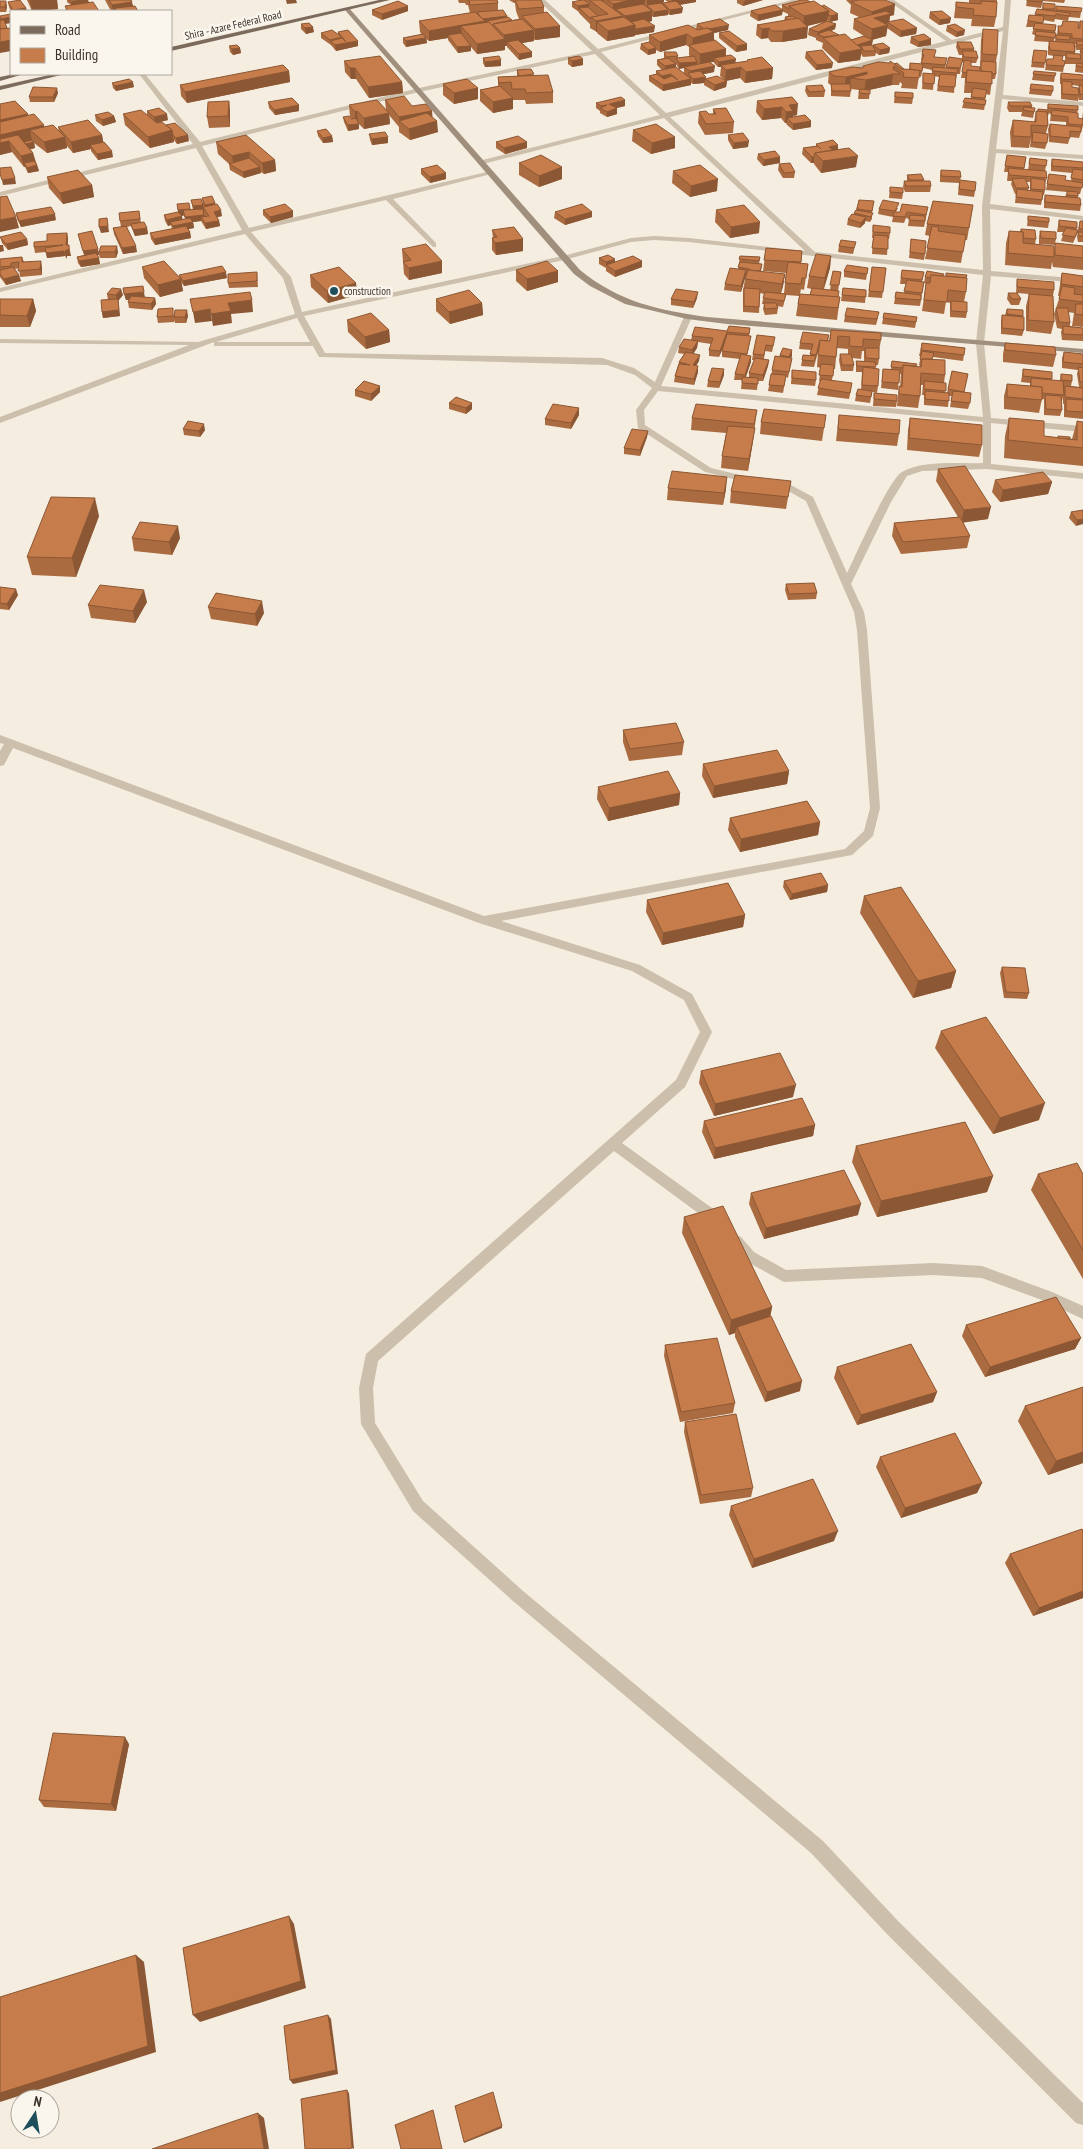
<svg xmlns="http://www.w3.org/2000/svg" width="1083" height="2149" font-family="'PT Sans Narrow',sans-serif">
	<rect width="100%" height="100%" fill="#f4ede0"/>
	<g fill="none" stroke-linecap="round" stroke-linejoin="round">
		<g fill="#ccbfab" fill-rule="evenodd">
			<path d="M538 0H545L598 49 792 0H802L601 52 666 113 946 41 887 0H894L952 40 1003 27 1005 0H1011L1003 95 1083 102V106L1002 99 996 149 1083 155V159L996 153 990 204 1083 216V220L990 209 991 271 1083 279V283L991 276 984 343 991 418 1083 426V432L991 423V464L1083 473V479L987 469 922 471 907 476 891 502 851 584 864 612 867 630 880 808 873 836 852 855 501 921 640 965 692 994 712 1032 685 1087 622 1143 723 1216 725 1220 723 1224 718 1226 713 1224 614 1151 378 1361 373 1388 375 1423 423 1501 523 1591 823 1841 898 1921 1083 2103V2125L1076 2123 886 1933 811 1853 513 1601 413 1511 361 1424 359 1388 366 1354 676 1080 700 1032 684 1000 632 971 479 923 13 748 4 765 0 766V751L4 744 0 743V735L484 916 845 849 864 831 870 808 857 630 854 612 806 501 783 488 769 484 774 481 789 484 813 497 847 573C856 555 889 479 902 472 922 460 960 464 983 463V422L658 391 644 410 645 425 711 468 752 478 754 480 749 483 705 472 638 428 636 410 652 388 635 375 607 365 322 357H319L313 346H214V342L0 423V417L189 345 0 343V339L198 342 295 314 283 278 245 234 0 292V288L242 230 196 148 0 196V192L193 144 139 74H145L200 142 419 88 592 51ZM1003 31 982 206 983 270 815 252 670 117ZM595 54 660 115 479 161V165L664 118 805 251 689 238 654 236 631 238 563 256 302 312 291 277 251 232 386 200 433 247H436V243L393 199 495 173 491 171 249 228 202 146 419 92ZM654 240 689 242 983 275 976 343 983 417 661 386 692 317 688 315 684 317 655 382 634 368 602 358 325 353 304 316 564 260 631 242ZM297 318 310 342H216Z"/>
			<path d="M736 1235 741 1237 754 1252 786 1270 933 1263 982 1266 1052 1292 1083 1306V1319L1042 1300 982 1278 933 1275 784 1282 744 1260 729 1241 731 1237Z"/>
		</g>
		<path fill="#a08f7c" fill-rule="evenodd" d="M345 8H349L580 270C619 302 658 310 707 317L1083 349V353L727 324 687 319 625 304 590 286 574 274 345 10Z"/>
		<g fill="#7c6b5c" fill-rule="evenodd">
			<path d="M379 0H390L171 51V47Z"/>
			<path d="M14 74H24L0 81V77Z"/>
			<path d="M54 74H65L0 90V86Z"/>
		</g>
	</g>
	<g fill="#ab6b40" fill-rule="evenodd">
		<path d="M27 0H57L58 9 38 11H32Z"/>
		<path d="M67 0H88L89 3 99 11H66L65 6 71 5 67 2Z"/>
		<path d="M105 0H131L133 6 138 11H111Z"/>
		<path d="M458 0H497L498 3V10L512 20 519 19 516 11 515 3H514L509 0H541L544 7V12L560 37 535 40 534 39V41L522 43 532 52V57L519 60 507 47V46H505V50L477 54 471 47V51L458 53 448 40V38L429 41 426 39 427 43 406 47 403 43V38L422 35 420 32 419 21 470 13 468 5H466L465 3H459Z"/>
		<path d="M580 0H604V2V0H664L663 3 668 2 665 0H696V2L680 5 682 13 670 15 668 14V15L653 17 652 16V21L648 22 654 32 635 35V36L607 41 597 33V32L590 28V24L579 13V12L572 7V2Z"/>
		<path d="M737 0H763L743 6 737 3Z"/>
		<path d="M846 0H885L894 15 890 16 889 22 917 28 916 34 900 37 887 28 886 36 872 40V45L873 47V45L890 48 889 53 879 55 876 53 875 56 863 57 861 54 860 60 838 63 822 48 823 43 816 40V38L808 35 809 29 824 22 807 26V38L782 42H771L768 38 761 39 756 35 757 25 784 21 785 17 788 16V14L782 11V15L758 21 750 16 751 11 782 9V5L810 2 822 6 838 14V20L830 22 827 20V21L836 24 835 29 831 31 839 35 851 40 864 36 853 29 854 19 859 17 850 13 851 5Z"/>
		<path d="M969 0H997L996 17 994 27 971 26 972 19 954 18 956 2 969 3Z"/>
		<path d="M1027 0H1065L1064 3 1043 1 1041 8 1026 6Z"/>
		<path d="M0 1 7 6 6 12H0Z"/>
		<path d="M8 2 26 8 27 11H11L9 7Z"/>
		<path d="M1043 3 1055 9V11L1056 6 1081 12 1080 18 1069 17 1068 21 1055 19 1054 22 1043 20 1042 24 1056 25 1054 41H1055L1056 35H1057L1058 26H1061L1063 21 1079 27 1080 21H1083V73L1075 72 1076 64H1065V61L1063 72 1045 70 1047 59H1053L1054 56 1048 55V47L1049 42 1034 41 1035 35 1032 34 1034 27H1026L1029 15H1035L1037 9 1042 10ZM1075 44H1076L1075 46 1076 50H1080V54H1075ZM1063 56H1065V61L1062 60Z"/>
		<path d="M372 10 408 11 382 20 372 15Z"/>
		<path d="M930 12 950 23 939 25 929 18Z"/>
		<path d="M301 24 314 32 306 34 301 29Z"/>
		<path d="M697 24 728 30 714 33V40L726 49V56L736 63 747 61V60L773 68 772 79 745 83 740 78 726 81H727L726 87 714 91 704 85V83L693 84 691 83V85L663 91 649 81V76L656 74V71L662 70 657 65V60L664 58V52L678 56V58L690 57 689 55V47L686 45 660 52 656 50V53L648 55 640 49 641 44 649 42V35L696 29ZM710 62H714V63L718 67H721L720 76 725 80 706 79 703 74 714 72ZM676 64 679 69 684 68V73L676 67Z"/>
		<path d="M947 26 964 35 956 37 946 31Z"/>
		<path d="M983 29 997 55 996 62V74L995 79H992L990 95 986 94 985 100H986L984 110 962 108 965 98H971L972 93H964L965 78H961L964 63H963L962 61 960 74H957L956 79H955L954 93 937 91 939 77 934 76 933 90 922 89 923 73 932 74V70L923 68 921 77 919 76 917 89 901 88 902 84 900 82 899 85H892L869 90H870L869 99H858L859 90 851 89 850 97 831 96V85L828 83 829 72 863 68 878 62 904 69H909L910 63 921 64 922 60H921L923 49 946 64 945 68H946L949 57 962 59V55H959L956 47 957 42 974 49V51L978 58 976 63H971V66L980 71 981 40Z"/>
		<path d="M338 32 358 46 336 51 331 45 321 38V33L338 34Z"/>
		<path d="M719 33 747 44V50L736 52 719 38Z"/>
		<path d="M911 37 931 39V45L918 47 910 43Z"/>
		<path d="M229 46 240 48 241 53 233 55 230 52Z"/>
		<path d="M1034 50 1047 51 1044 68 1031 67Z"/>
		<path d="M806 52 832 68 816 70 805 58Z"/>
		<path d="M483 58 501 66 485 67 483 63Z"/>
		<path d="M568 58 583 59V65L572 67 568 64Z"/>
		<path d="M344 61 402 82 403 93 369 98 356 79H351L345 72Z"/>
		<path d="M517 70 534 75 553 92V103L526 104 525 100H513V109L493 113 480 101V90L498 86V77L517 76Z"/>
		<path d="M289 71 290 82 187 103 181 96 180 85Z"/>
		<path d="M1034 71 1055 76 1054 82 1032 80Z"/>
		<path d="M1061 73 1083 75V100H1079V97L1078 101 1061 99V84H1060V78ZM1072 85 1079 86 1078 89 1072 87Z"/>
		<path d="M112 83 134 87 116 91 113 88Z"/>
		<path d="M443 84 478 88V99L454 104 443 95Z"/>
		<path d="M1031 84 1053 91 1051 96 1029 94Z"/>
		<path d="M806 86 825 91 824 97H808L805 91Z"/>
		<path d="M895 92 913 98 912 104 894 103Z"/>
		<path d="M58 93 54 102H30L29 97Z"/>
		<path d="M792 97 797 115 793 116V117L811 127 793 130 786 124 787 123H785L781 118 762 120 756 112 757 101Z"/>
		<path d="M385 100 432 111V117L438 132 410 140 399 132V127L389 115 390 124 364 129 358 123 359 129 348 131 344 122 343 117 352 119 350 117 349 105 386 110Z"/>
		<path d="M229 101 230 112V127L209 128 207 117Z"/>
		<path d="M268 102 299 105V111L275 115 269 108Z"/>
		<path d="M1008 102 1032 106V108H1035L1033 118 1021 116 1022 112H1009L1007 108Z"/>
		<path d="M596 103 625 106 616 108 617 114 607 117 600 113V111L596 108Z"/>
		<path d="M0 104 28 114V115L44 127 59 131 58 127 102 135 103 143 113 157 98 160 91 151V149L73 153 67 146V148L47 153 34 143 35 148 30 149 33 153 39 171 28 173 25 167H24L12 152 0 155Z"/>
		<path d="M1048 104 1078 110 1077 113 1078 118 1082 119 1083 112V126L1079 138 1070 137 1068 144 1049 142 1048 129 1050 124 1066 126V122L1050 121 1051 114 1048 113 1047 118 1048 126 1046 133 1047 143 1045 149 1030 147 1031 137 1029 148 1011 147 1010 132 1013 120 1034 122 1036 111 1037 112 1038 109 1047 110Z"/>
		<path d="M713 109 734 122 733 133 705 135 698 123 699 112 709 114H713Z"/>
		<path d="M147 111 168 120 156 123 166 125 189 141 177 144 174 140V142L150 148 125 125 123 114 147 115Z"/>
		<path d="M95 115 114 116 116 122 103 126 96 121Z"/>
		<path d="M633 130 675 137V148L651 154 632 141Z"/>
		<path d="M317 131 332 136 333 142 323 143 318 136Z"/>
		<path d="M369 134 388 137V143L372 145 370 140Z"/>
		<path d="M728 135 748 147 733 149 728 140Z"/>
		<path d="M216 142 275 160 276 171 264 174 261 172V173L244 178 230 170 229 164 218 154Z"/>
		<path d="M496 142 527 148 505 154 496 148Z"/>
		<path d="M816 144 838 150 856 167 821 173 814 164V163H811L802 154 803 148 816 146Z"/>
		<path d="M758 154 780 157V163L763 166 757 159Z"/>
		<path d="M1007 155 1026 157 1024 170H1028L1030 158 1047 160 1045 171 1047 178 1045 183V190L1044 195H1043L1041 205 1015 203 1016 194H1015L1011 184 1012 181H1007L1008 172H1004ZM1026 182H1030V190H1028L1029 188Z"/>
		<path d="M1052 159 1083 162V183L1080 194H1078V198L1081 205 1080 211 1044 208V201L1045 195 1065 197 1067 192 1046 190 1049 174 1065 180 1071 181 1072 173 1051 171V165Z"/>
		<path d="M519 163 562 167V179L539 187 519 175Z"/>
		<path d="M779 164 795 172 794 178H783L778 170Z"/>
		<path d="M421 169 446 173V179L430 183 421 174Z"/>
		<path d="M941 170 961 177 960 180 975 191 974 197 958 195 959 183 940 182V176Z"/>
		<path d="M673 171 717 191 690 197 672 183Z"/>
		<path d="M907 175 924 180 923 181 931 186 930 192H905L903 187 904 181H907Z"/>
		<path d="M47 177 92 185 94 197 63 204 49 188Z"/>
		<path d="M890 187 903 193 902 199 889 198Z"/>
		<path d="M202 198 215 203 222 216 217 217 219 221 220 226 206 229 201 221 193 222 194 228 188 229 190 232 191 238 155 245 151 239 150 233 172 229 171 225 168 226 165 221 164 215 178 212 177 204 191 210H193L191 200 203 204ZM184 215 185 219H182L181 216Z"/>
		<path d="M859 200 873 207 872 213V219L870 222 865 221V223L860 228 847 225 848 219 854 214 856 210Z"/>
		<path d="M973 205 967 240H965L961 263 925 259 930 236 925 235 927 224Z"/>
		<path d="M898 208 896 212 927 213 924 227 908 226 909 219 906 218 904 223 892 222 893 217 878 214 879 209Z"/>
		<path d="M263 210 293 211V217L271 223 263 215Z"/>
		<path d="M716 210 759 233 730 238 715 222Z"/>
		<path d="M139 211 141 223 147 228 148 234 135 236 131 226 127 227 137 252 123 254 114 234 113 228 121 227 120 221Z"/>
		<path d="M555 212H592V217L565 225 554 218Z"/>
		<path d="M16 213 56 220 21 227 17 219Z"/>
		<path d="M1028 216 1049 222 1048 228 1027 226Z"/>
		<path d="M1059 220 1077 228 1076 230H1078L1080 221H1083V242H1078L1077 237 1078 232 1073 243 1061 241 1064 232H1057Z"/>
		<path d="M873 225 890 233 889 239H888L887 255 872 254 873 238H872Z"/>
		<path d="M1021 229 1036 239 1035 244 1054 250 1055 245 1039 244V237L1040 231 1056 239 1055 243 1083 246V270L1053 267 1052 262 1051 269 1005 265 1006 243 1009 231 1020 232Z"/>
		<path d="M492 230 523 239V251L496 255 492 250V238H493Z"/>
		<path d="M67 233 68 239V245H69L71 256H67V259L65 256 47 258 46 252 35 253 34 247Z"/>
		<path d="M78 234 99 252H118L116 258H100L99 255H97L100 264 81 267 78 263 77 257 84 255Z"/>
		<path d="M0 237 27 239 28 245 8 250 2 243Z"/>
		<path d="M911 239 925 254 924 260 909 258Z"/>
		<path d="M856 242 853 254 838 252 839 246Z"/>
		<path d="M766 248 802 251 801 263 808 264 804 290 801 289 800 294 810 295 812 289 807 288 809 276 831 256 830 268 824 289 830 290 833 271 841 272 838 291V297H840L837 320 796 316 799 296 786 295 783 307 777 306 778 308 777 314 765 315 763 309 764 304H762L764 294 760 293 759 313 743 312V291L745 279 747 274H746L741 292 724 290 725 284 738 269 740 256 760 257 759 264H762L761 272 785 274 783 286 781 293 784 294 786 273 763 271Z"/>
		<path d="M402 249 442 273 409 280 404 274Z"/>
		<path d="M22 257 24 262 42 267V275L20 277 19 268 15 269 21 281 6 285 0 277V259Z"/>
		<path d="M599 258 615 262 642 261V267L615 277 606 271V268L599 264Z"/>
		<path d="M142 267 180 278 179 275 227 278 184 286 181 282 183 291 160 297 144 278Z"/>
		<path d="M872 267 886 268 882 298 868 297Z"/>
		<path d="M868 268 866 280 844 277V271Z"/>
		<path d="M516 270 558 271V282L527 291 516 281Z"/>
		<path d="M902 270 924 272 922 282H924L920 306 894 304 896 292 904 293 906 284H900Z"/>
		<path d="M257 272 258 287 229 288 228 283Z"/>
		<path d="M1062 273 1083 276V327L1072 326 1074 313 1068 312 1070 323V326L1083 328V341L1062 340 1061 332 1062 329 1057 328 1054 314 1060 296H1058Z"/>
		<path d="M310 275 356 283 357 295 328 303 311 287Z"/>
		<path d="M943 276 966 292 964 302 967 312 966 318 950 317V303L946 302 944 314 922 311 926 283H924L925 277Z"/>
		<path d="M1017 279 1054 290 1053 296 1054 322 1051 334 1026 331V306L1029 294 1017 293 1021 299 1019 305H1011L1007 299 1008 293H1016Z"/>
		<path d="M123 288 145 297 155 298 156 304 152 310 129 308 128 302 129 300H126Z"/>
		<path d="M843 288 866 290 865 303 841 301Z"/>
		<path d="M107 294 123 295 118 301 120 316 103 318 102 312 108 300Z"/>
		<path d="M697 298 693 308 671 305V299Z"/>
		<path d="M0 299H33L36 311 30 327H0Z"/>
		<path d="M436 299 482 303 483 315 450 324 436 311Z"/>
		<path d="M1007 309 1023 316 1024 330 1022 336 1001 334V321L1002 315H1005Z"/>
		<path d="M884 313 917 317 915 328 882 324Z"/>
		<path d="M174 315 188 316 186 323H175L174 320V322L158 323 157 317Z"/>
		<path d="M845 316 878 318 876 325 844 322Z"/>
		<path d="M347 320 389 330 390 342 366 349 348 332Z"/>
		<path d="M750 328 749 336H751L750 342 747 355 751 356V362L746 377H749V373L754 360H752L753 354 757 335 774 343 772 352 765 351 764 359 769 360 768 366 763 381H758L757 390 741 389 742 380H734L735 374 740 359 722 357V351L725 343 719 357 709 356V350L711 344 698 342 697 348 693 353 699 361 696 366 698 372 694 385 674 382 675 376 679 362 684 354 678 353 679 347 691 340 692 336Z"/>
		<path d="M831 330 881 340 879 351V359L878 365H875L878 386 877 393 872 392 870 403 855 401 856 395 861 390 862 372H856V361H864V351H862L861 359 852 358 854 365 853 371H841L839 360 840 354H848V349L837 348 835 369H834L832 380 851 389 849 399 817 395 820 381H819L821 368 817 367 818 352 814 367 801 366 803 355H810L811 350 799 349 800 343 829 335 828 341H829Z"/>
		<path d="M922 343 965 348 963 361 933 357 932 359 945 375 944 383 945 393H947L952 371 968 374 964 393 970 403 968 409 950 407 952 396H949L948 407 924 405V395H922L923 385H921L920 396 918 408 897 406 899 386 900 387 901 374H899L898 390 881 388 883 369 891 370 892 361 920 367V366L919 365 921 356H919Z"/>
		<path d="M1005 343 1056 355 1053 367 1003 362V354Z"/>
		<path d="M792 350V356L790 358H792L788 378 786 377 783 393 768 391 775 356 779 357 780 355Z"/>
		<path d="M1064 352 1083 354V419L1064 417V404H1063V397L1062 401H1061L1062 410 1060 416 1044 415V399H1042L1039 413 1004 409V396L1007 384 1030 386V383L1021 382 1023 369 1052 372V380L1060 381 1061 374 1072 381 1071 386 1079 387 1077 374 1078 370 1062 368V358Z"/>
		<path d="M724 369V375L719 388 707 387 708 381Z"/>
		<path d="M792 370 816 380 815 386 791 384Z"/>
		<path d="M355 390 380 392 371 401 355 396Z"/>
		<path d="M874 393 897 401 896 407 873 406Z"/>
		<path d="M449 403H472V409L466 414 449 409Z"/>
		<path d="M757 410 753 441 748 471 721 468 722 456 726 433 691 430 692 418Z"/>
		<path d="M579 415 571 429 545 425V419Z"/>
		<path d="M826 415 822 441 760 434 761 422Z"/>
		<path d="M839 415 899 434 897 446 836 441Z"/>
		<path d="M910 418 982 445 979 457 907 450 908 430Z"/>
		<path d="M1009 418 1044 436 1072 439 1077 421 1083 422V466L1004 458 1005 436Z"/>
		<path d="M183 429 205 430 200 437 184 435Z"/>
		<path d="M648 431 647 437 640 456 624 454V448Z"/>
		<path d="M938 469 988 519 963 522 970 536 967 548 901 554 892 536 894 523 958 517 936 481Z"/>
		<path d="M995 480 1052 482 1048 494 1000 502 992 492Z"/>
		<path d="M791 481 786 509 730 503 731 491Z"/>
		<path d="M668 488 726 489 723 505 667 500Z"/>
		<path d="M1083 510 1076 526 1069 518 1071 512Z"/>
		<path d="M99 516 76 577 32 575 27 557Z"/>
		<path d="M132 538H180L172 555 134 551Z"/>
		<path d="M786 584 817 593 816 599 788 600 785 590Z"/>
		<path d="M0 587 18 595 9 610 0 609Z"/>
		<path d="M147 602 135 623 91 618 88 605Z"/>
		<path d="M208 607 264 613 257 626 211 619Z"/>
		<path d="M623 730 684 742 682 755 629 761 623 742Z"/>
		<path d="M703 764 789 771 787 784 713 798 702 776Z"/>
		<path d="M598 787 680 793 679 805 608 821 597 799Z"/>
		<path d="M730 818 820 822 818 835 740 852 728 830Z"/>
		<path d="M784 881 828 885 827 892 790 900 783 887Z"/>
		<path d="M864 896 956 971 951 988 913 998 860 913Z"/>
		<path d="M647 900 745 915 743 927 662 945 646 912Z"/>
		<path d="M1002 967 1029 993 1027 999 1004 998 1000 973Z"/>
		<path d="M941 1031 1039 1120 993 1134 935 1048Z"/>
		<path d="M701 1071 793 1097 714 1116 699 1083Z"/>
		<path d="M704 1121 815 1125 813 1136 714 1159 702 1132Z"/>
		<path d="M856 1146 993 1176 987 1192 877 1217 852 1162Z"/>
		<path d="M1038 1174H1083V1279L1031 1190Z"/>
		<path d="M751 1193 858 1215 764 1239 749 1204Z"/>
		<path d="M684 1217 772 1307 770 1317 800 1391 765 1402 735 1337V1333L729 1335 682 1233Z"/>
		<path d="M966 1325 1081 1338 1075 1349 985 1377 962 1336Z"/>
		<path d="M665 1345 735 1403 733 1413 680 1422 664 1356Z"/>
		<path d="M837 1367 937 1392 933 1402 857 1425 834 1378Z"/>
		<path d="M1083 1387V1463L1048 1475 1018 1421 1025 1406Z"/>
		<path d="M685 1422 753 1488 751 1497 700 1504 684 1432Z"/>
		<path d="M880 1457 982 1483 977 1493 901 1518 876 1467Z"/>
		<path d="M731 1506 834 1541 752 1568 729 1515Z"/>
		<path d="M1083 1530V1598L1033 1616 1005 1563 1010 1554Z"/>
		<path d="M129 1744 116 1811 44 1807 39 1800Z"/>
	</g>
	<g fill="#8b5734">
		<path d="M41 0H57L58 9 38 11H32L30 1Z"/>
		<path d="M81 0H88L89 4 72 7 71 2Z"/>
		<path d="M286 0H296L297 3 287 4Z"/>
		<path d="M589 0H604V6L589 0V9L579 8 578 12V6L589 4Z"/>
		<path d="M631 0H645L644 8 616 9V14L613 15V4Z"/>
		<path d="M647 0H664V2H663V6H647Z"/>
		<path d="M672 0H696V2L671 6Z"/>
		<path d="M747 0H763L743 6 744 1Z"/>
		<path d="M6 1 7 6 6 12 5 7Z"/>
		<path d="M132 2 134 11 115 8 116 11H113L112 5Z"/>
		<path d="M895 4 894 15 890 16 889 24 887 22V25L871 23 872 12Z"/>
		<path d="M408 6V11L382 20V14Z"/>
		<path d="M26 8 27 11H13V10Z"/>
		<path d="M683 8 682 13 670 15V10Z"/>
		<path d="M668 10V15L653 17 654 12Z"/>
		<path d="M783 10 782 15 758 21V15Z"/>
		<path d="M652 11V21L625 27V16Z"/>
		<path d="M829 11 827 21 803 27 804 16Z"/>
		<path d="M838 14V20L830 22 831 16Z"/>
		<path d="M507 16V22L487 21V23L461 26 462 36 448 35V38L429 41V31L481 19Z"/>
		<path d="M623 16V27L597 22V32H596V21Z"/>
		<path d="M11 17V23L0 25V19Z"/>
		<path d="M951 18 950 23 939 25 940 20Z"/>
		<path d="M836 24 835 29 821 36 818 35V32Z"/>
		<path d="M635 25V36L607 41 608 31Z"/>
		<path d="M729 25 728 30 714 33V43L692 47 693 38 705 30Z"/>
		<path d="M888 25 886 36 871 40 872 29Z"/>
		<path d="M560 26V37L535 40V29Z"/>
		<path d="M655 26 654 32 635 35V30Z"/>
		<path d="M313 27 314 32 306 34 305 28Z"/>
		<path d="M808 27 807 38 782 42 783 31Z"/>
		<path d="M769 28 768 38 761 39 762 29Z"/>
		<path d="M917 28 916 34 900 37 901 31Z"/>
		<path d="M534 30V41L510 45 507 42V46H505V50L477 54V44L504 39V35Z"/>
		<path d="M965 30 964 35 956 37 957 32Z"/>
		<path d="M687 34 686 45 660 52V42Z"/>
		<path d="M426 38 427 43 406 47V41Z"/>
		<path d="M931 39V45L918 47 919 42Z"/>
		<path d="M11 40V51L0 53V42Z"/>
		<path d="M873 40 872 45 861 46 860 49H862L860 60 838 63 840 53 857 45Z"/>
		<path d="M358 41V46L336 51 335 45Z"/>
		<path d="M747 44V50L736 52 737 46Z"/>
		<path d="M471 46V51L458 53 457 47Z"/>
		<path d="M240 48 241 53 233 55 232 49Z"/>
		<path d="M656 48V53L648 55V50Z"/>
		<path d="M890 48 889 53 879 55 880 50Z"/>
		<path d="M726 49 725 59 714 58V62L700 64V54Z"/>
		<path d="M532 52V57L519 60V54Z"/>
		<path d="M583 59V65L572 67V61Z"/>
		<path d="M736 59 735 65H721V67H718L719 62Z"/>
		<path d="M501 60V66L485 67V62Z"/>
		<path d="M697 62V67H684V68L679 69V63Z"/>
		<path d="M833 63 832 68 816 70 817 65Z"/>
		<path d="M676 64V69L665 72V66Z"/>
		<path d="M715 66 714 72 691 77 689 75 690 71Z"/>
		<path d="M741 67 740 78 725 81 726 70Z"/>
		<path d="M350 68H355L356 79H351Z"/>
		<path d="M773 68 772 79 745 83 746 72Z"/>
		<path d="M289 71 290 82 187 103 185 92Z"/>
		<path d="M867 72 866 80 851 78 850 86 844 88 846 77Z"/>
		<path d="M671 74 670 79 662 81V76Z"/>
		<path d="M893 74 892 85 864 91 866 80Z"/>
		<path d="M706 77 704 83 693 84V79Z"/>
		<path d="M691 79V85L663 91V85Z"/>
		<path d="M727 81 726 87 714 91 715 85Z"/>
		<path d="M133 82 134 87 116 91 115 86Z"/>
		<path d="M402 82 403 93 369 98 368 87Z"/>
		<path d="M57 88 58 93 54 102 53 97Z"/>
		<path d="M478 88V99L454 104V93Z"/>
		<path d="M513 98V109L493 113V102Z"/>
		<path d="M625 100V106L609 110V104Z"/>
		<path d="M229 101 230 112V127L228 116Z"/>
		<path d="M798 104 797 115 793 116 792 122 787 118V123H785L786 112 789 105Z"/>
		<path d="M299 105V111L275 115 274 110Z"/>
		<path d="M782 107 781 118 762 120 764 109Z"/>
		<path d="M617 108V114L607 117V112Z"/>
		<path d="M357 111 358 123H356L355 112Z"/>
		<path d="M432 111 433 122 437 121 438 132 410 140 409 129 400 121 399 117Z"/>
		<path d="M389 113 390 124 364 129V118Z"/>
		<path d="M28 114 30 125 0 132V120Z"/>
		<path d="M167 114 168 120 155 123 154 117Z"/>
		<path d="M114 116 116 122 103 126 102 120Z"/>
		<path d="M811 121V127L793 130V124Z"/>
		<path d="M359 124V129L348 131V125Z"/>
		<path d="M44 125 46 137 30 130 32 140 12 145 9 141 12 152 0 155V135Z"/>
		<path d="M172 130 174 142 150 148 148 137Z"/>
		<path d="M102 135 104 146 90 145 91 149 73 153 71 142Z"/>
		<path d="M188 135 189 141 177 144 176 138Z"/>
		<path d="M332 136 333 142 323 143V138Z"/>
		<path d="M65 137 67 148 47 153 44 142Z"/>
		<path d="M388 137V143L372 145V139Z"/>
		<path d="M675 137V148L651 154 652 143Z"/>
		<path d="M749 141 748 147 733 149 734 143Z"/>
		<path d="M34 142 35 148 25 151 24 145Z"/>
		<path d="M527 142V148L505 154 504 148Z"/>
		<path d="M838 145V150L828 152 829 147Z"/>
		<path d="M112 151 113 157 98 160 97 154Z"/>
		<path d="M249 152 250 163 234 167 232 156Z"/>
		<path d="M33 153 36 164 24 163 25 167H24L21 156Z"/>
		<path d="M858 156 856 167 821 173 823 161Z"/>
		<path d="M780 157V163L763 166 764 160Z"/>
		<path d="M812 157H814V163H811Z"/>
		<path d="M275 160 276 171 264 174 262 163Z"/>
		<path d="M37 165 39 171 28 173 27 168Z"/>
		<path d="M260 167 261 173 244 178 243 172Z"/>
		<path d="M562 167V179L539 187V176Z"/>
		<path d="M446 173V179L430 183V177Z"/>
		<path d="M15 178 16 184 3 185 2 180Z"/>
		<path d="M718 179 717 191 690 197 691 186Z"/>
		<path d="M92 185 94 197 63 204 60 193Z"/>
		<path d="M215 203 216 209 206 211 205 205Z"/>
		<path d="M203 205 204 211 194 212 193 206Z"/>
		<path d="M190 209 191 215 179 216 178 210Z"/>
		<path d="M221 210 222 216 214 218V212Z"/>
		<path d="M293 211V217L271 223 270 217Z"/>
		<path d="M592 212V217L565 225V219Z"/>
		<path d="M55 214 56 220 21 227 19 221Z"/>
		<path d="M204 215 205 221 201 217V221L193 222 194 228 174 232 173 226 186 223 185 217Z"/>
		<path d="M182 216 183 222H170L171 225 168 226 167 220Z"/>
		<path d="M16 217 19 228 0 232V220Z"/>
		<path d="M866 217 865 223 860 228 861 223Z"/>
		<path d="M107 218 109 232 101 233 99 227Z"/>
		<path d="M219 221 220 226 206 229 205 223Z"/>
		<path d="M760 222 759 233 730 238 731 227Z"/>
		<path d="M147 228 148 234 135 236 133 230Z"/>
		<path d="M190 232 191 238 155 245 154 239Z"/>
		<path d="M67 233 68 239 67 250H69L71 256H67V259L65 253Z"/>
		<path d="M27 239 28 245 8 250 6 244Z"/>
		<path d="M523 239V251L496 255 495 243Z"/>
		<path d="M0 245H3L4 251 0 252Z"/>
		<path d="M117 246 118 252 116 258 115 252Z"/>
		<path d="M136 246 137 252 123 254 122 248Z"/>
		<path d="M98 249 99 255 85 257 83 251Z"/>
		<path d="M64 251 65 256 47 258 46 253Z"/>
		<path d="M831 256 830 268 823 290 825 278Z"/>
		<path d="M99 258 100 264 81 267 79 261Z"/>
		<path d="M615 259V264L606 265V268V262Z"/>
		<path d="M41 261 42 267V275L40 269Z"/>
		<path d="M442 261V273L409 280V268Z"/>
		<path d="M642 261V267L615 277V271Z"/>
		<path d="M746 270V275L741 292V286Z"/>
		<path d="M558 271V282L527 291V279Z"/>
		<path d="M226 272 227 278 184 286 183 281Z"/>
		<path d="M785 274 783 286 780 296 782 284Z"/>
		<path d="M19 275 21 281 6 285 4 279Z"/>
		<path d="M181 279 183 291 160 297 158 285Z"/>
		<path d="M356 283 357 295 328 303 327 291Z"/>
		<path d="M121 289 123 295 118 301 120 316 103 318 102 312 117 301 116 295Z"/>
		<path d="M144 292 145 298 126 300 124 294Z"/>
		<path d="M698 292 697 298 693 308 694 302Z"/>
		<path d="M155 298 156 304 152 310 151 304Z"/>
		<path d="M33 299 36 311 30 327 27 316Z"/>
		<path d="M252 300 253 312 231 314 232 323 213 326 211 314 228 303Z"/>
		<path d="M482 303 483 315 450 324 449 312Z"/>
		<path d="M210 309 212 321 195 323 193 312Z"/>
		<path d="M187 310 188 316 186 323 185 317Z"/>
		<path d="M389 330 390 342 366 349 365 337Z"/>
		<path d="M727 332V338L719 357 720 351Z"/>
		<path d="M698 341 697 348 692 356V350Z"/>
		<path d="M792 350V356L788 363 789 357Z"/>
		<path d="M700 355 699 361 692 371 693 365Z"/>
		<path d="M751 356V362L744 381 745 375Z"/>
		<path d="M769 360 768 366 763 381V375Z"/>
		<path d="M698 366V372L694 385V379Z"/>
		<path d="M724 369V375L719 388 720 382Z"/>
		<path d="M380 386V392L371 401V394Z"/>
		<path d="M472 403V409L466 414V408Z"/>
		<path d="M579 408V415L571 429V423Z"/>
		<path d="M204 424 205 430 200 437 199 431Z"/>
		<path d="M755 428 753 441 748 471 749 459Z"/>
		<path d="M648 431 647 437 640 456V450Z"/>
		<path d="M727 477 726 489 723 505 724 493Z"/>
		<path d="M1052 482 1048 494 1000 502 1003 490Z"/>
		<path d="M95 498 99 516 76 577 72 558Z"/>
		<path d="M991 507 988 519 961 523 964 510Z"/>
		<path d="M1083 519V524L1076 526 1077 520Z"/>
		<path d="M178 526 180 538 172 555 169 542Z"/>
		<path d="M16 589 18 595 9 610 7 604Z"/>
		<path d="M144 590 147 602 135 623 133 611Z"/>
		<path d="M262 601 264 613 257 626 255 614Z"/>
		<path d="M789 771 787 784 713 798 714 786Z"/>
		<path d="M680 793 679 805 608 821 609 808Z"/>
		<path d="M820 822 818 835 740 852 741 839Z"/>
		<path d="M828 885 827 892 790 900 792 894Z"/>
		<path d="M745 915 743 927 662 945 663 933Z"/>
		<path d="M956 971 951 988 913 998 918 981Z"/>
		<path d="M796 1085 793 1097 714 1116 715 1104Z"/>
		<path d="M1045 1103 1039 1120 993 1134 1000 1118Z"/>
		<path d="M815 1125 813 1136 714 1159 715 1148Z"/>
		<path d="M993 1176 987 1192 877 1217 881 1201Z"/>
		<path d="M861 1204 858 1215 764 1239 766 1228Z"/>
		<path d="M772 1307 769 1323 737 1327 735 1333 729 1335 731 1320Z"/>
		<path d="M1081 1338 1075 1349 985 1377 990 1367Z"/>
		<path d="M802 1381 800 1391 765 1402 767 1392Z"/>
		<path d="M937 1392 933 1402 857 1425 861 1415Z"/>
		<path d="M1083 1452V1463L1048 1475 1056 1461Z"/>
		<path d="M982 1483 977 1493 901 1518 905 1508Z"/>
		<path d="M838 1531 834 1541 752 1568 754 1559Z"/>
		<path d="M1083 1591V1598L1033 1616 1039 1608Z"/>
		<path d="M125 1737 129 1744 116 1811 111 1804Z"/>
		<path d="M289 1916 294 1924 306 1988 200 2022 193 2015Z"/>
		<path d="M136 1955 144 1962 156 2052 0 2102V2093Z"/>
		<path d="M328 2015 331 2019 338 2074 293 2084 290 2080Z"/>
		<path d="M347 2090 349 2093 354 2149 352 2148Z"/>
		<path d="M258 2113 264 2118 269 2149H264Z"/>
		<path d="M502 2126V2128L464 2143V2142Z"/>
	</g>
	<g fill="#c77c4b" stroke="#8b5734">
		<path d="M20 0 26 8 13 10 8 2Z"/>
		<path d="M29 0H41L30 1Z"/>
		<path d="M69 0H81L71 2Z"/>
		<path d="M109 0H131L132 2 112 5Z"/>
		<path d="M469 0H497L498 3 470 5Z"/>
		<path d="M515 0H541L544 7 519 9Z"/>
		<path d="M582 0H584L590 4 578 6 572 2Z"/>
		<path d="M589 0H601L623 16 596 21 591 17 608 14Z"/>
		<path d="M607 0H631L613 4Z"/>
		<path d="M802 0H807L810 2 789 6V9L782 5Z"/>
		<path d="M858 0H885L895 4 872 12 851 2Z"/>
		<path d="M1027 0H1043L1042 2 1027 1Z"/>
		<path d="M0 1H6L5 7H0Z"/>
		<path d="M398 1 408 6 382 14 372 10Z"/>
		<path d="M676 1 683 8 670 10 663 3Z"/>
		<path d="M814 1 829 11 804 16 789 6Z"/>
		<path d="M981 1 997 2 996 17 973 15 974 9 956 7V2L981 4Z"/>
		<path d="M93 2 99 11H68L65 6Z"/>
		<path d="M661 3 668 10 654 12 647 5Z"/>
		<path d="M1043 3 1055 4V9H1043Z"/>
		<path d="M643 4 652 11 625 16 616 9Z"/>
		<path d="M775 5 783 10 758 15 751 11Z"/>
		<path d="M824 5 838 14 831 16 828 15 829 11 822 6Z"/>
		<path d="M135 6 138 11H117L115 8Z"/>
		<path d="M1056 6 1082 8 1081 12 1056 10Z"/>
		<path d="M588 7 598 16 591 17V19L579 8Z"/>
		<path d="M1037 9 1070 13 1069 16 1056 14 1055 16 1035 14Z"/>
		<path d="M503 10 507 16 482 19 477 12Z"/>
		<path d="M886 11 891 14 874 18 888 25 872 29 854 19Z"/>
		<path d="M942 11 951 18 940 20 930 12Z"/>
		<path d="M475 12 485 21 429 31 419 21Z"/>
		<path d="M547 12 560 26 535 29 522 16Z"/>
		<path d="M11 14V17L0 19V16Z"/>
		<path d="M1029 15 1044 16 1043 23 1028 21Z"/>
		<path d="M793 16 796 19 788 20 785 17Z"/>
		<path d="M508 17 512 20 493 24 494 25H492L487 21Z"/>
		<path d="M624 17 635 25 608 31 597 22Z"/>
		<path d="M798 18 808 27 783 31H772L769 28 762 29 757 25Z"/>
		<path d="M522 19 534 30 504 35 493 24Z"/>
		<path d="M644 19 655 26 635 29V25L631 22Z"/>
		<path d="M720 19 729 25 709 29 707 28 704 29 697 24Z"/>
		<path d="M903 19 917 28 901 31 887 22Z"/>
		<path d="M0 20H4L7 28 0 29Z"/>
		<path d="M827 21 836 24 818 32 809 29Z"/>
		<path d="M1063 21 1079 22 1078 28H1080V21H1083V39L1072 38V34L1059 33 1058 26H1062Z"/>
		<path d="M489 22 505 39 477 44 461 26Z"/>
		<path d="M309 23 313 27 305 28 301 24Z"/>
		<path d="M1035 23 1056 25 1055 31 1033 29Z"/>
		<path d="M955 24 965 30 957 32 947 26Z"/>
		<path d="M688 25 698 30 707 28 714 32 693 38 687 34 660 42 649 35Z"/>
		<path d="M11 28V40L0 42V29Z"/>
		<path d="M983 29 998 30 997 55 982 54Z"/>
		<path d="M332 30 342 37 330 40 321 33Z"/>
		<path d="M348 30 358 41 335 45 330 41 342 38 346 42 338 32Z"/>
		<path d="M829 30 839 35 824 37 817 34Z"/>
		<path d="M729 31 747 44 737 46 719 33Z"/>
		<path d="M1036 31 1056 33 1055 38 1035 35Z"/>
		<path d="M461 33 471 46 457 47 448 35Z"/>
		<path d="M423 34 426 38 406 41 403 38Z"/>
		<path d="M845 34 862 49 840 53 823 38Z"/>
		<path d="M924 34 931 39 919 42 911 37Z"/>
		<path d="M1056 35 1070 36V40L1056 39Z"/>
		<path d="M864 36 873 40 857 45 851 40Z"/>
		<path d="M518 40 532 52 519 54 507 42Z"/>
		<path d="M715 40 726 49 700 54 689 45Z"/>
		<path d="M1049 41 1074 43 1075 52 1050 50Z"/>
		<path d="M1076 41H1083V45H1077Z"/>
		<path d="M649 42 656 48 648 50 641 44Z"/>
		<path d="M957 42H971L974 49H960Z"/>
		<path d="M883 43 890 48 880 50 873 45Z"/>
		<path d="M237 45 240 48 232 49 229 46Z"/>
		<path d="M872 45 876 51H864L861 46Z"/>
		<path d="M923 49 936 50 934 57 947 58 945 65 921 63 924 55H922Z"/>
		<path d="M1081 49H1083V52H1080Z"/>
		<path d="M822 50 833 63 817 65 806 52Z"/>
		<path d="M1034 50 1047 51 1045 63 1032 62Z"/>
		<path d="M962 51H976L978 58 964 57Z"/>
		<path d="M664 52H676L678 56 666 57Z"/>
		<path d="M1066 53 1080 54 1081 59 1067 58Z"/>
		<path d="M731 55 736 59 719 62 714 58Z"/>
		<path d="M1054 55 1063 56 1062 60 1065 61 1064 66 1046 65 1047 59H1053Z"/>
		<path d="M380 56 402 82 368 87 355 68H350L344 61Z"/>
		<path d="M499 56 501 60 485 62 483 58Z"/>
		<path d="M579 56 583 59 572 61 568 58Z"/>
		<path d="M694 56 697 62 679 63 676 58Z"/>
		<path d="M762 57 773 68 746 72 741 67 726 70 721 65 748 61 747 60Z"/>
		<path d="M949 57 963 59 960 68 946 67Z"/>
		<path d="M668 58 676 64 665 66 657 60Z"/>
		<path d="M964 60 971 61V66L980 67V71L967 70V73L962 72Z"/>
		<path d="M890 61 902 69 920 70 919 78 903 77 904 73 894 66 893 69 901 74H893L866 80 851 78 867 74V72L846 77 834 76 829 72 852 67 863 68V66L878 62 890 63Z"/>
		<path d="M981 61 996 62V74H992V72L981 71Z"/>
		<path d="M709 62 715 66 690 71 684 67Z"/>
		<path d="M897 63 904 69H902L894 64Z"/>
		<path d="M910 63 923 64 922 71 910 69Z"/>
		<path d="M1077 63 1083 64V67L1076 66Z"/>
		<path d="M283 65 289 71 185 92 180 85Z"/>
		<path d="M676 67 691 79 663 85 649 76 657 74 664 79 672 76 678 80 671 74 662 76 656 71Z"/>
		<path d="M933 67 958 69 957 73 932 71Z"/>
		<path d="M531 69 534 74 519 76 517 70Z"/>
		<path d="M967 70 992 72V84L966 82Z"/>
		<path d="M700 71 706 77 693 79 688 73Z"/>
		<path d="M1034 71 1056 73 1055 76 1033 74Z"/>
		<path d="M923 73 935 74 934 84 923 83Z"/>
		<path d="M1061 73 1083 75V80L1061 79Z"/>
		<path d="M940 74 956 75 955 87 938 86Z"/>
		<path d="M548 75 553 92 526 93 525 89H512L511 82 499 83 498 77Z"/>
		<path d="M717 76 727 81 715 85 705 79Z"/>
		<path d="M129 79 133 82 115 86 112 83Z"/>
		<path d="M467 79 478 88 454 93 443 84Z"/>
		<path d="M1062 81 1072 82V87L1078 88 1079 95 1062 94Z"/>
		<path d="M831 84H850L851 91H832Z"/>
		<path d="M1031 84 1053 86V91L1030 89Z"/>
		<path d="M822 85 825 91 809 92 806 86Z"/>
		<path d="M1079 85 1083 86V95L1080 94Z"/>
		<path d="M500 86 513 98 493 102 480 90Z"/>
		<path d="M33 87 57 88 53 97H29Z"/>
		<path d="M973 88 987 90 985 98 971 97Z"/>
		<path d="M860 89 870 90V94L859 93Z"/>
		<path d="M895 92 913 93V98L895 97Z"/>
		<path d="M404 96 412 106 426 104 432 111 399 117 385 100Z"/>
		<path d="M621 97 625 100 609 104 617 108 607 112 600 108 607 105 601 106 596 103Z"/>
		<path d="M792 97 798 104 789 105 793 111 786 112 782 107 764 109 757 101Z"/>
		<path d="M292 98 299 105 274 110 268 102Z"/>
		<path d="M965 98 986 100 985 105 963 102Z"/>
		<path d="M377 100 389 113 364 118 357 111 355 112 349 105Z"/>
		<path d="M15 101 28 114 0 120V104Z"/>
		<path d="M229 101 228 116 207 117 208 102Z"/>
		<path d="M1008 102H1030L1032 106H1011Z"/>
		<path d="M1048 104 1078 106V110L1048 108Z"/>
		<path d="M1024 107 1035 108 1034 112 1023 110Z"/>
		<path d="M159 108 167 114 154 117 147 111Z"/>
		<path d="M726 108 734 122 706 124 699 112 706 111 709 114H716L713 109Z"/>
		<path d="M1038 109 1048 110V115H1047V112H1038Z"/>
		<path d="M141 110 157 123 162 122 172 130 148 137 123 114Z"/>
		<path d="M1052 110 1078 113V118L1083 119V125L1068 124V117L1051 115Z"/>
		<path d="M1036 111 1047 112 1048 126 1031 125V137L1013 136V120L1036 122Z"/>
		<path d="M108 112 114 116 102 120 95 115Z"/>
		<path d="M427 113 437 121 409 129 399 121Z"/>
		<path d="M34 114 44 125 0 135V122Z"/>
		<path d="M805 115 811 121 793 124 787 118Z"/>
		<path d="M349 116 351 119 356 118 359 124 348 125 343 117Z"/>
		<path d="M88 120 102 135 71 142 58 127Z"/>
		<path d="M175 123 188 135 176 138 173 135 172 130 166 125Z"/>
		<path d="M656 124 675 137 652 143 633 130Z"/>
		<path d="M1050 124 1081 127V132L1070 131V138L1050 136Z"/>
		<path d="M53 125 65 137 44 142 30 130Z"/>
		<path d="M326 129 332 136 323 138 317 131Z"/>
		<path d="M385 132 388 137 372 139 369 134Z"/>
		<path d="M1033 132 1048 134 1047 143 1032 142Z"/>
		<path d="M743 133 749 141 734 143 728 135Z"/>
		<path d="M18 135 33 153 21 156 9 141 0 143V139Z"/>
		<path d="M246 135 275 160 262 163 249 152 232 156 216 142Z"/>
		<path d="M518 136 527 142 504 148 496 142Z"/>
		<path d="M31 140 34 142 26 144 24 142Z"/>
		<path d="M833 140 838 145 829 147 833 150 815 153 814 157H812L803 148 818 146 821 149 816 144Z"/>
		<path d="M104 142 112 151 97 154 90 145Z"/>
		<path d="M849 148 858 156 823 161 815 153Z"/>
		<path d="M775 151 780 157 764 160 758 154Z"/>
		<path d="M541 155 562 167 539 176 519 163Z"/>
		<path d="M1007 155 1026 157 1024 168 1005 166Z"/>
		<path d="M249 158 260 167 243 172 229 164Z"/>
		<path d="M1030 158 1047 160 1046 166 1029 164Z"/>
		<path d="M1052 159 1083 162V168L1052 166Z"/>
		<path d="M34 161 37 165 27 168 24 163Z"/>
		<path d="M790 163 795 172 784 173 779 164Z"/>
		<path d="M437 165 446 173 430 177 421 169Z"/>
		<path d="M700 165 718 179 691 186 673 171Z"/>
		<path d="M11 167 15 178 2 180 0 174V168Z"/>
		<path d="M1008 168 1046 171 1047 178 1009 175Z"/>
		<path d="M1073 169 1083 170V180L1071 178Z"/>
		<path d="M78 170 92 185 60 193 47 177Z"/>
		<path d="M941 170 960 171 961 177 941 176Z"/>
		<path d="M921 174 924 180H910L907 175Z"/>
		<path d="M1049 174 1066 176 1065 180 1083 183 1082 188 1047 184Z"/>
		<path d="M1025 178 1029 188H1016L1012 179Z"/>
		<path d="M1031 178 1045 180V190L1031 189Z"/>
		<path d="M960 180 976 182 975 191 959 189Z"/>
		<path d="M904 181H930L931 186H906Z"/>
		<path d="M890 187 903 188V193L890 192Z"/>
		<path d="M1017 189 1043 192 1042 200 1016 197Z"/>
		<path d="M1067 191 1078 192V196L1067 195Z"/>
		<path d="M1045 195 1080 198 1081 205 1045 202Z"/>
		<path d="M7 196 16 217 0 220V197Z"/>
		<path d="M212 196 215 203 205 205 202 198Z"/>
		<path d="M201 199 203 205 193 206 191 200Z"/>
		<path d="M859 200 874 201 872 211 857 209Z"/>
		<path d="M883 200 899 203 895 211 879 209Z"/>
		<path d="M933 201 973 205 969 228 927 224Z"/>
		<path d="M189 203 190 209 178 210 177 204Z"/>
		<path d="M217 204 221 210 214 212 219 221 205 223 201 217 209 216 203 207Z"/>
		<path d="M285 204 293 211 270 217 263 210Z"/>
		<path d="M582 204 592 212 565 219 555 212Z"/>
		<path d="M902 204 928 207 926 215 907 212 905 217 893 216 894 212H900Z"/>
		<path d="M744 205 760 222 731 227 716 210Z"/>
		<path d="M51 207 55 214 19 221 16 213Z"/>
		<path d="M203 209 204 215 185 217 183 210Z"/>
		<path d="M856 210 873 213 871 217 854 213Z"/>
		<path d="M139 211 140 219 120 221 119 213Z"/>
		<path d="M178 212 182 216 167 220 164 215Z"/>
		<path d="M852 214 866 217 861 223 848 219Z"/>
		<path d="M910 215 925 216V221L909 220Z"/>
		<path d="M1028 216 1049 218V222L1028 220Z"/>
		<path d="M107 218 108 226 99 227V219Z"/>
		<path d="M190 218 193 222 173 226 170 222Z"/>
		<path d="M1059 220 1077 222V228L1059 226Z"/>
		<path d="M1080 221H1083V229H1079Z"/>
		<path d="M144 222 147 228 133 230 131 224Z"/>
		<path d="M873 225 890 227V233L873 232Z"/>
		<path d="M126 226 136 246 122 248 113 228Z"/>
		<path d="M186 226 190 232 154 239 150 233Z"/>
		<path d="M932 226 939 227 938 231 966 235 963 252 927 248Z"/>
		<path d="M514 227 523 239 495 243 492 238 497 237 492 230Z"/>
		<path d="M1066 228 1078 230 1075 237 1062 235Z"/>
		<path d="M1021 229 1035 230 1036 239 1023 238V232H1021Z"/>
		<path d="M92 231 98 249 83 251 78 234Z"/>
		<path d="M1009 231 1023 232V243L1054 246V257L1008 253Z"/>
		<path d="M1040 231 1056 232V239L1041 238Z"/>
		<path d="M21 232 27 239 6 244 0 237Z"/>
		<path d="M1078 232H1083V236H1079Z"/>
		<path d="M67 233 66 245H69V250H66L65 253 64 251 46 253 45 248 63 245 34 247V242L47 241V234Z"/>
		<path d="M874 235 888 236V249L872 248Z"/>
		<path d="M911 239 926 241 925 254 910 252Z"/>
		<path d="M841 240 856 242 854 248 839 246Z"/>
		<path d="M1055 243 1083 246V258L1055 255Z"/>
		<path d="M426 244 442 261 409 268 403 262 411 260 402 249Z"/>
		<path d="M101 246H117L115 252H99Z"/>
		<path d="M766 248 802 251 801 262 764 260Z"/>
		<path d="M96 253 99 258 79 261 77 257Z"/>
		<path d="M816 254 831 256 825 278 809 276Z"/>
		<path d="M608 255 615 259 606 262 599 258Z"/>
		<path d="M633 256 642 261 615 271 606 265Z"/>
		<path d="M740 256 760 257 759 261 739 259Z"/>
		<path d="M22 257V262L41 261 40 269 18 271 19 262 11 263V266L0 267V259Z"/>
		<path d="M164 261 181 279 158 285 142 267Z"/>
		<path d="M547 261 558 271 527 279 516 270Z"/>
		<path d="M740 262 762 264 760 271 749 270V269L738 267Z"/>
		<path d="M788 262 808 264 806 278H802L801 284 785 283Z"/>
		<path d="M847 265 868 268 867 274 844 271Z"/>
		<path d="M222 266 226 272 183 281 179 275Z"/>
		<path d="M13 267 19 275 4 279 0 274V270Z"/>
		<path d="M339 267 356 283 327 291 310 275Z"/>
		<path d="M872 267 886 268 883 292 869 291Z"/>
		<path d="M730 268 746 270 741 286 725 284Z"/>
		<path d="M748 270 785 274 782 284 745 279Z"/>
		<path d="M902 270 924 272 922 280 901 278Z"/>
		<path d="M833 271 841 272 839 285H830Z"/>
		<path d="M927 271 944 274 943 276 931 275V278L925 277Z"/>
		<path d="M257 272V281L228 283V274Z"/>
		<path d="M946 273 967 275 966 278 946 276Z"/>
		<path d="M1062 273 1083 276V287L1061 284Z"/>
		<path d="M931 275 967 278 966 292 948 290 947 302 924 300 926 283H930Z"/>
		<path d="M1017 279 1054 282V290L1017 287Z"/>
		<path d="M907 280 924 282 922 293 904 291Z"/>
		<path d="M143 286 144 292 124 294 123 288Z"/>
		<path d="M1062 286 1075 288 1074 294 1083 295V302L1059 299Z"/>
		<path d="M112 288 121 289 116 295 107 294Z"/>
		<path d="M744 288 760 289 759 307 744 306Z"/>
		<path d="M812 288 839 291 838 297 810 295Z"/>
		<path d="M843 288 866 290V297L842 295Z"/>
		<path d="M676 289 698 292 694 302 671 299Z"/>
		<path d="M469 290 482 303 449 312 436 299Z"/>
		<path d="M250 292 252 300 228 303 231 311 211 314 210 309 193 312 190 299Z"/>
		<path d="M765 292 786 294 784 301 763 298Z"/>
		<path d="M896 292 921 295V300L895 298Z"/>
		<path d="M1008 293H1017L1021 299H1012Z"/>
		<path d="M800 294 840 297 838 308 798 304Z"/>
		<path d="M1029 294 1053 296 1054 322 1028 320Z"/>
		<path d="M131 296 155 298 151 304 128 302Z"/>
		<path d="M0 299H33L27 316 0 315Z"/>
		<path d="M118 299 119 310 102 312 101 300Z"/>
		<path d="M951 301 967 302V312L951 311Z"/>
		<path d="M764 303H776L778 308 765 309Z"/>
		<path d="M1076 304H1083V315L1075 314Z"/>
		<path d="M173 308V316L157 317 158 309Z"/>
		<path d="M847 308 879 312 877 319 845 316Z"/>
		<path d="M1056 308H1068L1070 323 1059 322Z"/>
		<path d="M1007 309 1023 310V316L1007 314Z"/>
		<path d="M175 310H187L185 317H174Z"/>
		<path d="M371 313 389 330 365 337 347 320Z"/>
		<path d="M884 313 917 317 916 322 883 318Z"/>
		<path d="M1002 315 1024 317V330L1002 328Z"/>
		<path d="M729 326 750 328 749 334 727 332 720 351 709 350 713 338 692 336 695 327 727 331Z"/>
		<path d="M1063 326 1083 328V335L1063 334Z"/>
		<path d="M831 330 881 333V340L863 339V347L849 346 850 337 838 336 836 357 818 355 820 340 830 341Z"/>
		<path d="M803 332 829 335 827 341 820 340 816 355 810 354 813 344 800 343Z"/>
		<path d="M727 334 751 336 747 354 722 351Z"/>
		<path d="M757 335 775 337 773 346 766 345 764 355 753 354Z"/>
		<path d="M684 339 698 341 692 350 679 347Z"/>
		<path d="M922 343 965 348 964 355 921 350Z"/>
		<path d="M1005 343 1055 347 1056 355 1005 350Z"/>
		<path d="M783 348 792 350 789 357 780 355Z"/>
		<path d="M865 348H879V359L866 358Z"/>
		<path d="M922 351 934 353 932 359H922V360L920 359Z"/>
		<path d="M686 352 700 355 693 365 698 366 694 379 675 376 679 364 690 365 679 362Z"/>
		<path d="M1064 352 1083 354V364L1063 362Z"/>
		<path d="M741 354 751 356 745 375 735 374Z"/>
		<path d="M840 354H851L854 365H842Z"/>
		<path d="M803 355 816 356 814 361 802 360Z"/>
		<path d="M775 356 792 358 789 372 772 370Z"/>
		<path d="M755 358 769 360 763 375 749 373Z"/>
		<path d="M922 359 945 360V375L921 373 920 396 899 394V386L902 387 903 365 921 367Z"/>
		<path d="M856 361 875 362 876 367 857 366Z"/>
		<path d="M892 361 917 364 916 366 903 365 902 368 891 367Z"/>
		<path d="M821 364 834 365 833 376 819 375Z"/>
		<path d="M863 367 879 369 878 386 862 385Z"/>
		<path d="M1078 367 1083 368V382H1080Z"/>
		<path d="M712 368 724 369 720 382 708 381Z"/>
		<path d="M883 369 900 370 899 383 882 382Z"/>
		<path d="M1023 369 1052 372V379L1023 376Z"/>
		<path d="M792 370 816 372V380L792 378Z"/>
		<path d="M952 371 968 374 964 392 948 389Z"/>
		<path d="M771 374 786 375 784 386 769 385Z"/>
		<path d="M1061 374 1072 375V381L1061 380Z"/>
		<path d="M742 377 758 378V384L742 383Z"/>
		<path d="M1031 378 1063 381 1064 395 1042 393V387L1031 386Z"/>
		<path d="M821 379 852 383 850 393 818 388Z"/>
		<path d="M364 381 380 386 371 394 355 390Z"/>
		<path d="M924 381 946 383V391L924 389Z"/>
		<path d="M1007 384 1042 387V400L1007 397Z"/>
		<path d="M1065 386 1083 388V399L1065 397Z"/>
		<path d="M858 389 872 391 871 397 856 395Z"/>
		<path d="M925 391 949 393V401L925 399Z"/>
		<path d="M953 391 971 393 970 403 951 401Z"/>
		<path d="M874 393 897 395V401L874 399Z"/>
		<path d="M1045 395 1061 396 1062 410 1046 409Z"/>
		<path d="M456 397 472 403 466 408 449 403Z"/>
		<path d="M1066 399 1083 400V412L1066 411Z"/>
		<path d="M553 404 579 408 571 423 545 419Z"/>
		<path d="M696 404 757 410 754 424 692 418Z"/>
		<path d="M764 409 826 415 824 428 761 422Z"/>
		<path d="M839 415 900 420 899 434 838 429Z"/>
		<path d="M910 418 982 425V445L909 438Z"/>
		<path d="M1009 418 1044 421V436L1077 440V421L1083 422V448L1008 440Z"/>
		<path d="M188 421 204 424 199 431 183 429Z"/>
		<path d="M728 426 755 428 749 459 722 456Z"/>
		<path d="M632 429 648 431 640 450 624 448Z"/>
		<path d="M1058 436 1070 437V439L1058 438Z"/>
		<path d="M965 466 991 507 964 510 938 469Z"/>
		<path d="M672 471 727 477 724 493 668 488Z"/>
		<path d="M1043 472 1052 482 1003 490 995 480Z"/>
		<path d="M735 475 791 481 788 497 731 491Z"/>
		<path d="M51 497 95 498 72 558 27 557Z"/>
		<path d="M1083 510V519L1077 520 1071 512Z"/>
		<path d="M960 517 970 536 903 542 894 523Z"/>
		<path d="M140 522 178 526 169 542 132 538Z"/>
		<path d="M814 583 817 593 789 594 786 584Z"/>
		<path d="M100 585 144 590 133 611 88 605Z"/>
		<path d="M0 587 16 589 7 604 0 603Z"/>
		<path d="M216 593 262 601 255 614 208 607Z"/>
		<path d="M676 723 684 742 630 749 623 730Z"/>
		<path d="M777 750 789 771 714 786 703 764Z"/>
		<path d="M668 771 680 793 609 808 598 787Z"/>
		<path d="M807 801 820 822 741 839 730 818Z"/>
		<path d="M821 873 828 885 792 894 784 881Z"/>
		<path d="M728 883 745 915 663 933 647 900Z"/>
		<path d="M901 887 956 971 918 981 864 896Z"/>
		<path d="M1002 967 1025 968 1029 993 1006 992Z"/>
		<path d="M986 1017 1045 1103 1000 1118 941 1031Z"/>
		<path d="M780 1053 796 1085 715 1104 701 1071Z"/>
		<path d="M802 1098 815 1125 715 1148 704 1121Z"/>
		<path d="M965 1122 993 1176 881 1201 856 1146Z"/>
		<path d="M1077 1163 1083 1174V1250L1038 1174Z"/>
		<path d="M844 1170 861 1204 766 1228 751 1193Z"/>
		<path d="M723 1206 772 1307 731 1320 684 1217Z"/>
		<path d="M1056 1297 1081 1338 990 1367 966 1325Z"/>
		<path d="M771 1316 802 1381 767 1392 737 1327Z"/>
		<path d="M717 1338 735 1403 681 1412 665 1345Z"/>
		<path d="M911 1344 937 1392 861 1415 837 1367Z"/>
		<path d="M1083 1387V1452L1056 1461 1025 1406Z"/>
		<path d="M736 1414 753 1488 701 1495 685 1422Z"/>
		<path d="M955 1433 982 1483 905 1508 880 1457Z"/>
		<path d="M813 1479 838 1531 754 1559 731 1506Z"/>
		<path d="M1082 1529 1083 1530V1591L1039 1608 1010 1554Z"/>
		<path d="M53 1733 125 1737 111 1804 39 1800Z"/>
		<path d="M289 1916 301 1981 193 2015 183 1948Z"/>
		<path d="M136 1955 148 2046 0 2093V1997Z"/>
		<path d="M328 2015 336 2070 290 2080 284 2026Z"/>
		<path d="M347 2090 352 2148 346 2149H305L301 2099Z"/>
		<path d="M493 2092 502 2126 464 2142 455 2106Z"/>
		<path d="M433 2110 442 2149H401L395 2125Z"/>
		<path d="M258 2113 264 2149H152Z"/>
	</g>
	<circle fill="#1f4f5d" stroke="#fbf6ed" stroke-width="2" cx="334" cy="291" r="5"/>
	<g text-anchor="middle" stroke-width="5" stroke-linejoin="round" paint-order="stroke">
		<g font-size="11" fill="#3a322b" stroke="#fbf6ed">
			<text transform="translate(233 25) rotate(-13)" y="4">Shira - Azare Federal Road</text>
		</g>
		<g font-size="11" fill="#3a322b" stroke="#fbf6ed" text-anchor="start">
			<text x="344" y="295">construction</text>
		</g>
	</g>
	<rect x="10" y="10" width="162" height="65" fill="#fbf6ed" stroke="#aea89f"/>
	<rect x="20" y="26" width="25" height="8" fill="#7c6b5c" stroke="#aea89f"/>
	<text x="55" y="35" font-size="15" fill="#3a322b">Road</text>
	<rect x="20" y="48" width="25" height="15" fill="#c77c4b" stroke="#aea89f"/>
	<text x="55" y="60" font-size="15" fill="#3a322b">Building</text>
	<g transform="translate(35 2114) rotate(12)"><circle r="24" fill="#fbf6ed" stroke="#aea89f"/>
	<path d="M0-4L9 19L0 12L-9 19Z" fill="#1f4f5d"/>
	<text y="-8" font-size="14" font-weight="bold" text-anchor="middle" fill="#3a322b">N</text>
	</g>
</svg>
